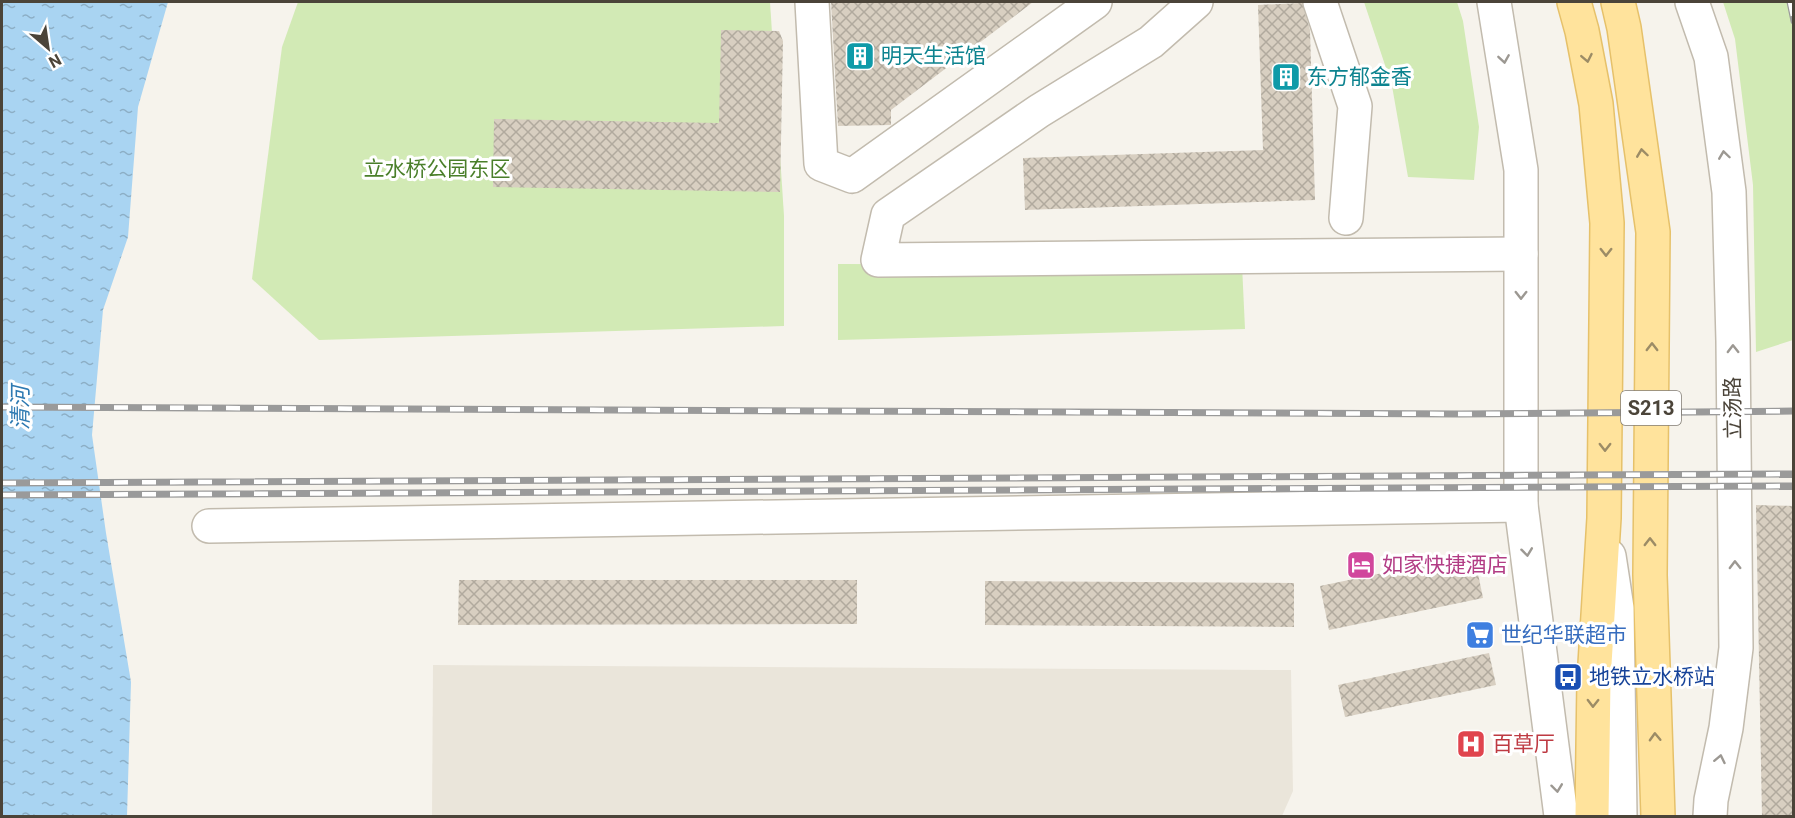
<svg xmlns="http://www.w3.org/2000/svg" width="1795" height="818" font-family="Roboto,'Noto Sans SC',sans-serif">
	<defs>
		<pattern id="water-ripples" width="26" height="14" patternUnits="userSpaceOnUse" patternTransform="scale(1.5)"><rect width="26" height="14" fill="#a9d4f2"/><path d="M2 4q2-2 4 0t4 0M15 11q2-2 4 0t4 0" fill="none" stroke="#8caec5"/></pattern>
		<pattern id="building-cross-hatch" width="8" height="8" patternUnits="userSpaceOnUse" patternTransform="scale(1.5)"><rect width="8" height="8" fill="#d8cfc1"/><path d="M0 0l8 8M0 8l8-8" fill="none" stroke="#b1aa9e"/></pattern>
	</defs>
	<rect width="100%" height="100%" fill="#f6f3ec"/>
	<path fill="#eae5da" d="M433 665 1291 670 1293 791 1282 816H432Z"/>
	<g fill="#d2eab5">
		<path d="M298 2H770L784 216V326L319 340 252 279 282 47Z"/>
		<path d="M1364 2H1457L1463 21 1479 127 1474 180 1408 177 1392 86Z"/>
		<path d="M1723 2H1790L1793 21V340L1756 352 1753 185 1735 39Z"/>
		<path d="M838 264 1242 265 1245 329 838 340Z"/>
	</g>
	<path fill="url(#water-ripples)" d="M2 2H168L138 107 128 237 103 310 92 435 106 533 131 682 127 816H2Z"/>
	<g fill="url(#building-cross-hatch)">
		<path d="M831 2H1033L891 110V125L838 126Z"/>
		<path d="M1302 3 1310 30 1315 200 1025 210 1023 158 1263 150 1258 5Z"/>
		<path d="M721 30 779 31 783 41 780 192 493 187 494 119 719 123Z"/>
		<path d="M1756 505 1794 506V816H1762Z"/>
		<path d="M1474 554 1483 598 1329 630 1320 586Z"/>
		<path d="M459 580H857V624L458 625Z"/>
		<path d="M985 581 1294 583V627L985 625Z"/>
		<path d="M1489 653 1496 685 1345 717 1338 685Z"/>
	</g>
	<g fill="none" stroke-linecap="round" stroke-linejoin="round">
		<g stroke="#c2bbae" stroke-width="36">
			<g id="minor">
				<path d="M812 2 821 164 852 176 1095 2"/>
				<path d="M1196 2 1151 42 1039 111 888 215 878 260 1521 254"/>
				<path d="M1320 2 1355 106 1346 218"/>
				<path d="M1494 2 1521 170V505L1561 816"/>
				<path d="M1692 2 1711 57 1729 192 1733 341 1736 648 1726 728 1711 800 1710 816"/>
				<path d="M209 526 1521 505"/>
				<path d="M1609 556 1617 608 1620 816"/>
			</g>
		</g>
		<g stroke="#e6c16a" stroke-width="36">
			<g id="major">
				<path d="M1574 2 1582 31 1596 104 1607 223 1604 518 1594 680 1592 816"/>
				<path d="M1618 2 1624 28 1653 232 1650 575 1658 816"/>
			</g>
		</g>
		<use href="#minor" stroke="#fff" stroke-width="33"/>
		<use href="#major" stroke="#ffe39c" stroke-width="33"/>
		<g stroke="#9a9a9a" stroke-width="7">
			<g id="rail">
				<path d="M1790 2 1794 21"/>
				<path d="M2 407 1461 414 1794 411"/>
				<path d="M2 483 1794 474"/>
				<path d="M2 495 1794 486"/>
			</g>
		</g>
		<use href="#rail" stroke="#fff" stroke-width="4.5" stroke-dasharray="14" stroke-linecap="butt"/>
	</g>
	<defs><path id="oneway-chevron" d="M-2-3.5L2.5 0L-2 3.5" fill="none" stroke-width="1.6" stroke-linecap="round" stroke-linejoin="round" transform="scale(1.5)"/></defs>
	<g stroke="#9c8c66">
		<use href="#oneway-chevron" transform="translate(1587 58) rotate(79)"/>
		<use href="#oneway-chevron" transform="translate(1642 153) rotate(-98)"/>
		<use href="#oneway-chevron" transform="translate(1606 252) rotate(90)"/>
		<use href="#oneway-chevron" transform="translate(1652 347) rotate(-90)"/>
		<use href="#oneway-chevron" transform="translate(1605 447) rotate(90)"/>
		<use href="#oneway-chevron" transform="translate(1650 542) rotate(-90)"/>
		<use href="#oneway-chevron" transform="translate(1593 703) rotate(91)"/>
		<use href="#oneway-chevron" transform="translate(1655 737) rotate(-92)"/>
	</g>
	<g stroke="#9c9892">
		<use href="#oneway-chevron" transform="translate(1504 59) rotate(81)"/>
		<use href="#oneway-chevron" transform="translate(1724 155) rotate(-98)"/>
		<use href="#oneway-chevron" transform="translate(1521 295) rotate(90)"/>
		<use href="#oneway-chevron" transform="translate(1733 349) rotate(-91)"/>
		<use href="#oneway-chevron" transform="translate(1527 552) rotate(83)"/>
		<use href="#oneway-chevron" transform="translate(1735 565) rotate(-91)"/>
		<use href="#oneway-chevron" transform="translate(1720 759) rotate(-78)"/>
		<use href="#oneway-chevron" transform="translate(1557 788) rotate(83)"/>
	</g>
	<defs>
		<g id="building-square" transform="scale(1.5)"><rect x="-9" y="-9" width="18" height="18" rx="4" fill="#0f9aa8" stroke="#fff"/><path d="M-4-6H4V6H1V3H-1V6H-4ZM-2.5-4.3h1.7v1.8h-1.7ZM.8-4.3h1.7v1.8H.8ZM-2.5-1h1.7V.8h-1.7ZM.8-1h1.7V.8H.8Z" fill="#fff"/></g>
		<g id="hotel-square" transform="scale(1.5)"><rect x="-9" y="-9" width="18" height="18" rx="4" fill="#d1479c" stroke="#fff"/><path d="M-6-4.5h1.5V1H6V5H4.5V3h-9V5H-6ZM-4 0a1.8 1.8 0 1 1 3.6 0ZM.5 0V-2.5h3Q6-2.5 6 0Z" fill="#fff"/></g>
		<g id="supermarket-square" transform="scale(1.5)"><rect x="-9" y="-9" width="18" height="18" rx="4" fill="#3f7fe0" stroke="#fff"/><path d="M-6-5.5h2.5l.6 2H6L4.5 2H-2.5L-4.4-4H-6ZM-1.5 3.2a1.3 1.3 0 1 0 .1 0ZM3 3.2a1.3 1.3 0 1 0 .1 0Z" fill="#fff"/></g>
		<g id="bus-square" transform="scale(1.5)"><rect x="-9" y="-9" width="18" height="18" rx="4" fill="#1a4fb4" stroke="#fff"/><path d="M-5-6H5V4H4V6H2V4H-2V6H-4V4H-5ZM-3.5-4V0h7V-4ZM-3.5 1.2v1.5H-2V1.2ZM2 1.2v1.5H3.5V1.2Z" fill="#fff"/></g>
		<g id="hospital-square" transform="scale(1.5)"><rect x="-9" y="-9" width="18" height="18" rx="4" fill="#e0444e" stroke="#fff"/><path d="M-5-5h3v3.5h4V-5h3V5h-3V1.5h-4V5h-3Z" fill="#fff"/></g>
	</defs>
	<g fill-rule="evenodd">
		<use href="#building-square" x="860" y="56"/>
		<use href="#building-square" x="1286" y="77"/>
		<use href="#hotel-square" x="1361" y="565"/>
		<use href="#supermarket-square" x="1480" y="635"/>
		<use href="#bus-square" x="1568" y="677"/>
		<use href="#hospital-square" x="1471" y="744"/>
	</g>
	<g text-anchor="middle" stroke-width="6" stroke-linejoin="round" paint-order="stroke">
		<rect fill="#fff" stroke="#817c74" stroke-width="1.5" x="1621" y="391" width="60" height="34" rx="4.5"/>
		<g font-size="20" font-weight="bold" fill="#4b4439">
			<text x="1651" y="415">S213</text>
		</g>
		<g font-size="21" fill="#0d838f" stroke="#fff" text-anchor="start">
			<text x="881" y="63">明天生活馆</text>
			<text x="1307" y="84">东方郁金香</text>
		</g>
		<g font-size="21" fill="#4a7f2a" stroke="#fff">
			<text x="437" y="176">立水桥公园东区</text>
		</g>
		<g font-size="21" fill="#4b4439" stroke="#fff">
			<text transform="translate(1733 408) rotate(-91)" y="7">立汤路</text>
		</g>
		<g font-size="21" fill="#b23c85" stroke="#fff" text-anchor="start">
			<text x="1382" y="572">如家快捷酒店</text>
		</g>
		<g font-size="21" fill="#366cbe" stroke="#fff" text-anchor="start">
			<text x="1501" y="642">世纪华联超市</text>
		</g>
		<g font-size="21" fill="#164399" stroke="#fff" text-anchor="start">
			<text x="1589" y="684">地铁立水桥站</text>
		</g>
		<g font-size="21" fill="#be3a42" stroke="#fff" text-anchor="start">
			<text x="1492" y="751">百草厅</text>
		</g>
		<g font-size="22" font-style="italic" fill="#2e7ab2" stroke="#fff">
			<text transform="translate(20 408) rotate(-90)" y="8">清河</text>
		</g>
	</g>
	<rect width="1795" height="818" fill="none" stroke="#4b4439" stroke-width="6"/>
	<g transform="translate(48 48) rotate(151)" stroke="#ffffff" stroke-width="4.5" paint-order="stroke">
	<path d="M0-4.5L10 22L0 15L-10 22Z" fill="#4b4439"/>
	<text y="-9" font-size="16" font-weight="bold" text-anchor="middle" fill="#4b4439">N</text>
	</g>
</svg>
